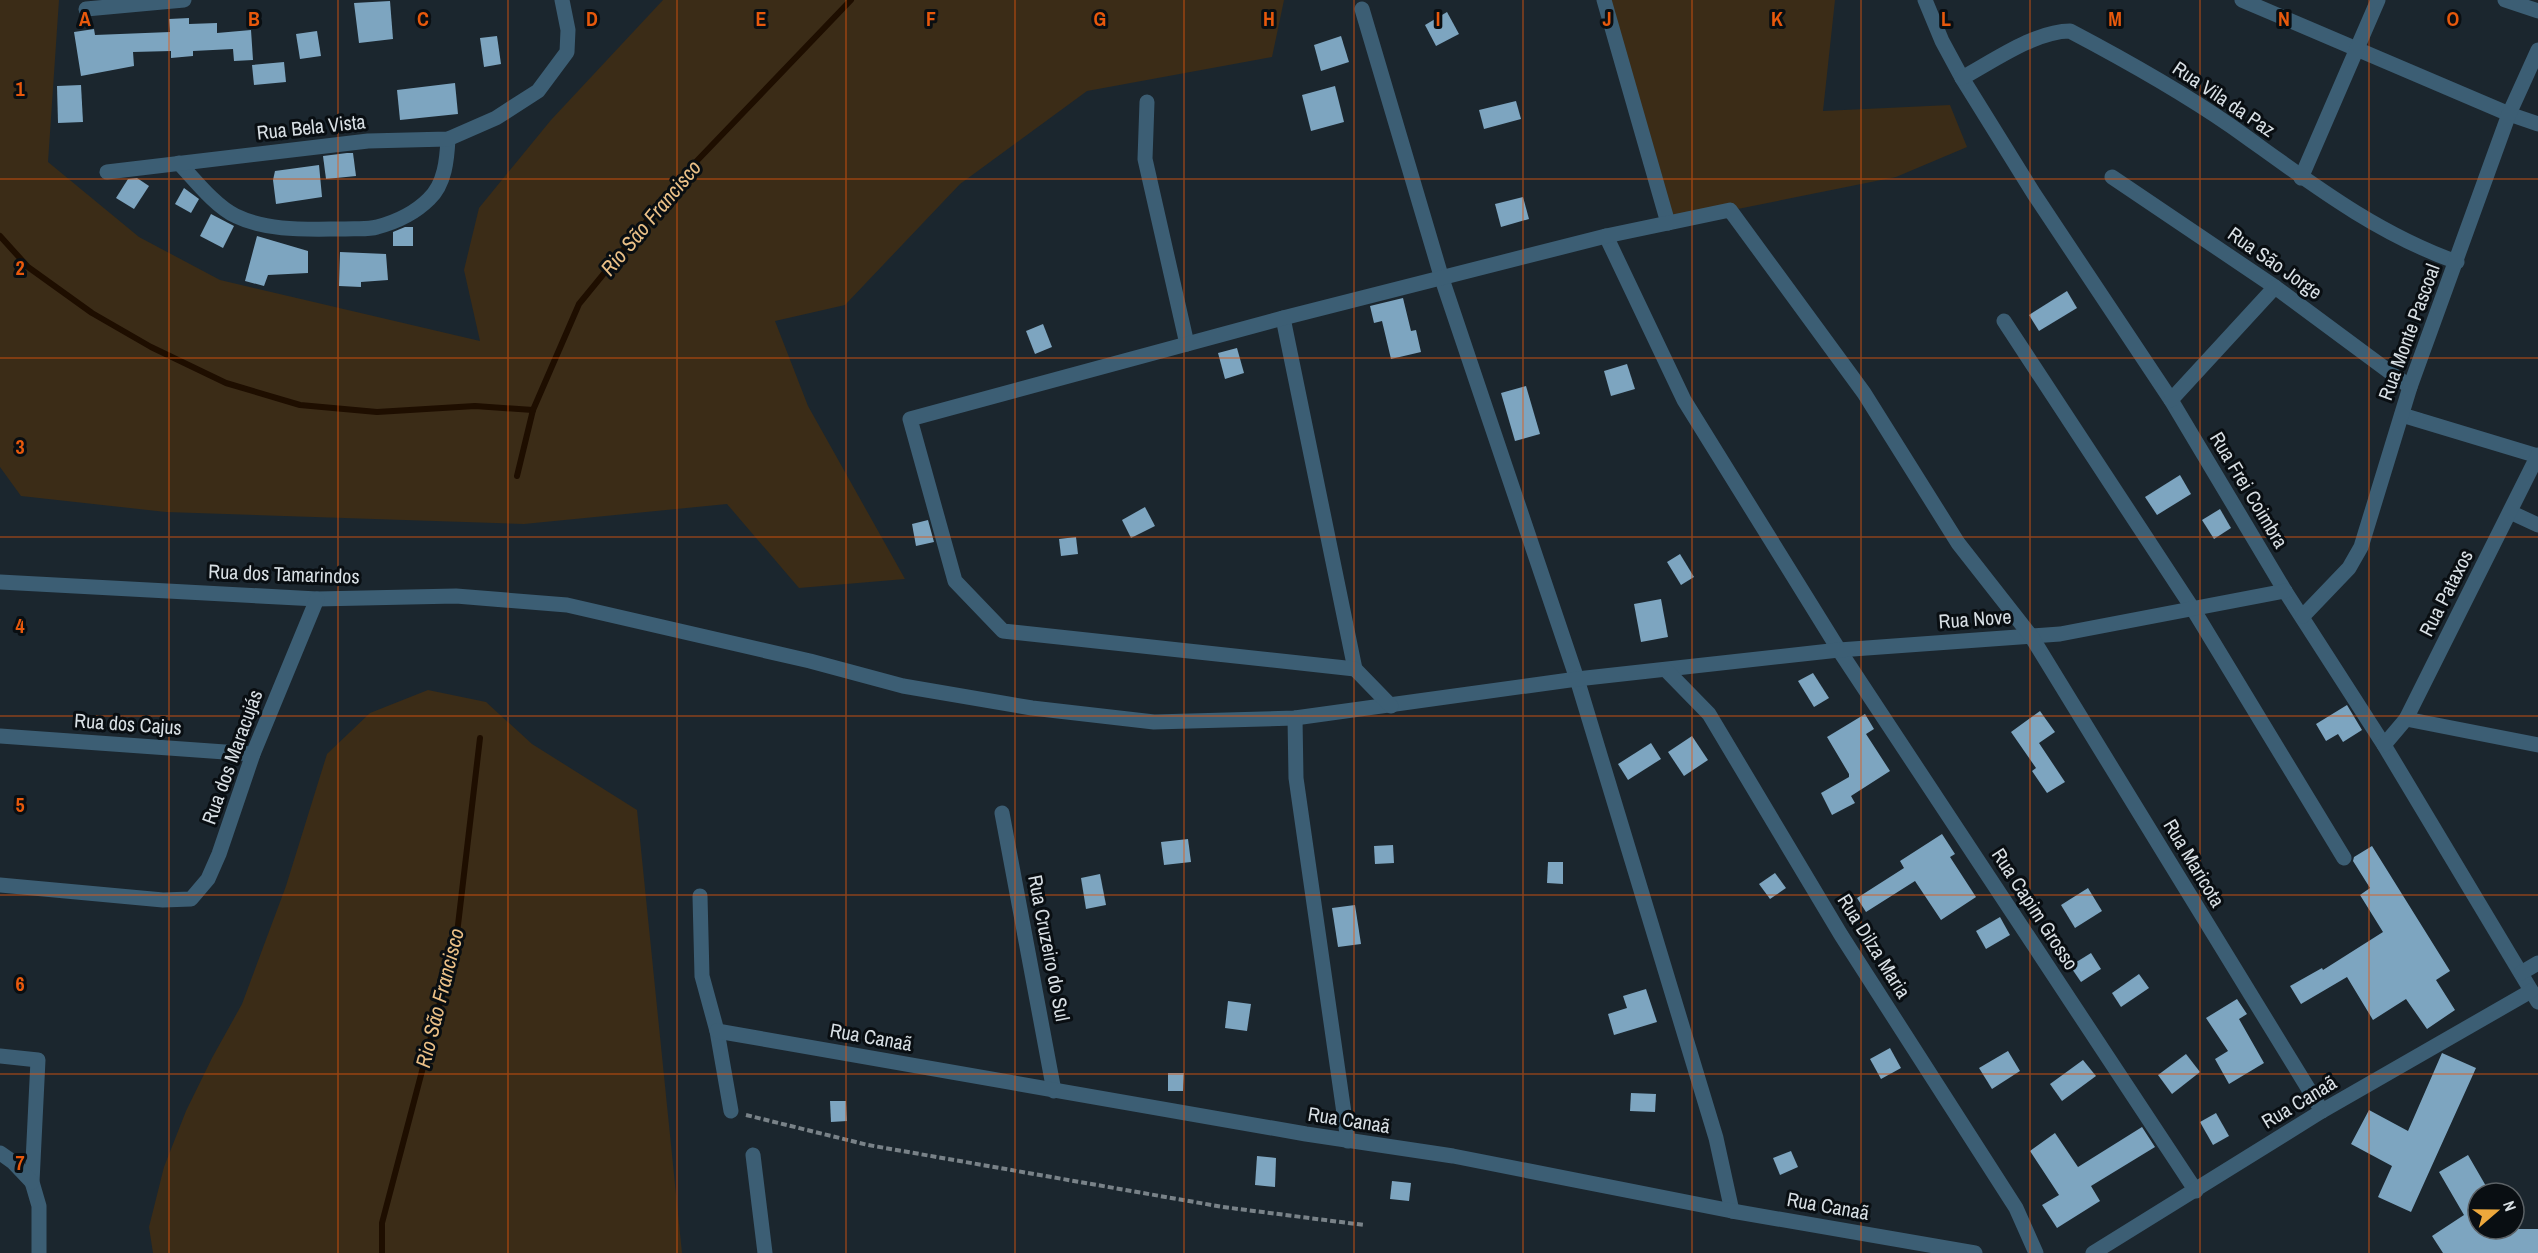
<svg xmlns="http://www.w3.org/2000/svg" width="2538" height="1253" font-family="'Archivo Narrow',sans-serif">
	<rect width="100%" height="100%" fill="#1b262e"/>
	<g fill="#3b2c17">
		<path d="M0 0H59L48 162 139 237 220 280 480 341 464 270 479 208 551 120 663 0H1284L1272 57 1087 91 960 184 845 305 775 321 808 406 905 579 799 588 727 504 524 524 166 512 21 496 0 467Z"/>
		<path d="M1604 0H1835L1823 111 1950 105 1967 147 1896 177 1668 223Z"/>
		<path d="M428 690 486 702 532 744 637 810 682 1253H153L149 1227 164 1167 186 1111 212 1058 242 1004 286 886 327 754 370 713Z"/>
	</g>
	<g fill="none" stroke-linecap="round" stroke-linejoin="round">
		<g stroke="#1e0e00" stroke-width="6">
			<path d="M0 236 28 267 92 313 151 347 226 383 300 405 377 412 475 406 533 410"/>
			<path d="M517 476 533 410 579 304 691 167 851 0"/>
			<path d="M382 1253V1223L456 942 480 738"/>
		</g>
	</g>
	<g fill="#7da5c0">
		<path d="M390 1 393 39 359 43 354 3Z"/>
		<path d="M1447 12 1459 34 1436 46 1425 25Z"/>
		<path d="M189 18V24L217 23V33L251 30 253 60 234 61 233 49 193 51V56L171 58V51L133 52 134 66 81 76 74 32 94 29 95 35 170 32 169 19Z"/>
		<path d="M317 31 321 56 300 59 296 34Z"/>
		<path d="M497 36 501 64 484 67 480 38Z"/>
		<path d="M1341 36 1349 62 1321 71 1314 45Z"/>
		<path d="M284 62 286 82 254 85 252 65Z"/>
		<path d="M455 83 458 114 400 120 397 90Z"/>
		<path d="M81 85 83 122 58 123 57 86Z"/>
		<path d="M1335 86 1344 122 1311 131 1302 95Z"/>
		<path d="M1516 101 1521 119 1484 129 1479 110Z"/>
		<path d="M347 153H353L356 176 326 179 323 156Z"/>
		<path d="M319 165 322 197 276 204 273 180 275 171Z"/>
		<path d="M137 178 149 186 134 209 116 198 128 179Z"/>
		<path d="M184 188 199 199 191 213 175 204Z"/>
		<path d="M1523 197 1529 219 1501 227 1495 204Z"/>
		<path d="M211 214 234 226 223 248 200 236Z"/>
		<path d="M405 227H413V246H393V232Z"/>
		<path d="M257 236 308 251V273L268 275 264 286 245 281Z"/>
		<path d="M340 252 386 254 388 280 361 282V287L339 286Z"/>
		<path d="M2067 291 2077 308 2039 331 2029 315Z"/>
		<path d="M1403 298 1411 331 1416 330 1421 352 1391 359 1382 321 1374 323 1370 306Z"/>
		<path d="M1043 324 1052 347 1035 354 1026 331Z"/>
		<path d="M1237 348 1244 373 1225 379 1218 353Z"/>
		<path d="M1627 364 1635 389 1611 396 1604 371Z"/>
		<path d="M1526 386 1540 434 1515 441 1501 393Z"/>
		<path d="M2180 475 2191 494 2157 515 2145 497Z"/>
		<path d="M1145 507 1155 526 1131 538 1122 520Z"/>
		<path d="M2220 509 2231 528 2214 539 2202 520Z"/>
		<path d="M928 520 934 542 916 546 912 524Z"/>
		<path d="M1076 537 1078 554 1061 556 1059 539Z"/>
		<path d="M1680 554 1694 577 1681 585 1667 562Z"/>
		<path d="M1661 599 1668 637 1641 642 1634 604Z"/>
		<path d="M1813 673 1829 698 1814 707 1798 681Z"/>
		<path d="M2347 705 2362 730 2343 742 2338 734 2326 741 2316 724Z"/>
		<path d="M2040 711 2055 732 2039 743 2065 782 2047 793 2032 771 2036 768 2011 732Z"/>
		<path d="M1865 714 1874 729 1866 734 1890 771 1851 796 1855 803 1832 815 1821 793 1849 777V774L1827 737Z"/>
		<path d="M1692 736 1708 760 1684 776 1668 752Z"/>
		<path d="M1651 743 1661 759 1628 780 1618 764Z"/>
		<path d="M1942 834 1955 854 1950 857 1976 897 1941 920 1915 881 1866 912 1857 898 1904 868 1900 861Z"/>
		<path d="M1188 839 1191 862 1164 865 1161 842Z"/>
		<path d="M1393 845 1394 863 1375 864 1374 846Z"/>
		<path d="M2372 846 2450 971 2436 980 2455 1010 2427 1029 2406 999 2373 1020 2347 977 2301 1004 2290 986 2322 968 2323 970 2383 932 2360 895 2370 888 2353 861 2354 857Z"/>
		<path d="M1548 862H1563V884L1547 883Z"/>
		<path d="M1775 873 1786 888 1770 899 1759 884Z"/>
		<path d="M1100 874 1106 905 1086 909 1081 878Z"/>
		<path d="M2088 888 2102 911 2075 928 2061 905Z"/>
		<path d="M1355 905 1361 944 1338 947 1332 908Z"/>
		<path d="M2000 917 2010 935 1986 949 1976 931Z"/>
		<path d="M2091 953 2101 969 2081 982 2070 966Z"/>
		<path d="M2139 974 2149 988 2121 1007 2112 993Z"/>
		<path d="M1646 989 1657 1022 1614 1035 1608 1014 1627 1008 1623 996Z"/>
		<path d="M2237 999 2247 1014 2239 1019 2264 1063 2229 1084 2215 1059 2228 1051 2206 1018Z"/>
		<path d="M1228 1001 1251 1004 1247 1031 1225 1028Z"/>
		<path d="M1890 1048 1901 1068 1881 1079 1870 1059Z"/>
		<path d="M2008 1051 2020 1071 1992 1089 1979 1068Z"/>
		<path d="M2442 1053 2476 1068 2411 1212 2378 1197 2392 1166 2351 1144 2369 1110 2408 1131Z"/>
		<path d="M2186 1054 2200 1072 2172 1094 2158 1075Z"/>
		<path d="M2083 1060 2096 1076 2062 1101 2050 1084Z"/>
		<path d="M1168 1073H1184L1183 1091H1168Z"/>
		<path d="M1631 1093 1656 1094 1655 1112 1630 1111Z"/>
		<path d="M830 1101H846L847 1121 831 1122Z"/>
		<path d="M2216 1113 2229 1136 2213 1145 2200 1122Z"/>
		<path d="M2142 1127 2155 1147 2091 1186 2100 1201 2057 1228 2042 1205 2059 1195 2030 1151 2055 1133 2078 1167Z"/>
		<path d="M1791 1151 1798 1167 1780 1175 1773 1158Z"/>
		<path d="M2468 1155 2490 1193H2478V1229H2538V1253H2443L2432 1236 2464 1215 2439 1172Z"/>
		<path d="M1257 1156 1276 1158 1275 1187 1255 1185Z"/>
		<path d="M1392 1181 1411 1183 1409 1201 1390 1199Z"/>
	</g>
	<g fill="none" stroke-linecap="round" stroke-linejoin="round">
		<path stroke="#798288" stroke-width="4" stroke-dasharray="6 3" stroke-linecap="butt" d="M746 1115 868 1145 1223 1207 1364 1225"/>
		<g stroke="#3c5e74" stroke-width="15">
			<path d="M1604 0 1668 223"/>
			<path d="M1925 0 1942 41 1962 78 2034 194 2171 400 2285 591 2384 745 2538 1002"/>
			<path d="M2242 0 2509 114 2538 124"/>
			<path d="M2505 0 2538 11"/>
			<path d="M86 9 184 0"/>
			<path d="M1362 9 1442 279 1577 679 1716 1138 1732 1211"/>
			<path d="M1962 78C1992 62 2035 31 2070 31 2125 60 2179 90 2231 126 2303 177 2372 232 2457 262"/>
			<path d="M1147 102 1145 159 1187 344"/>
			<path d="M179 163C194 179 216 207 236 216 269 232 309 229 345 229 355 228 367 230 377 227 396 222 415 213 429 199 445 184 447 159 448 139"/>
			<path d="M107 172 368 141 448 139 496 118 538 91 567 52 568 30 562 0"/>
			<path d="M2112 177 2275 287 2410 387"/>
			<path d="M2301 178 2378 0"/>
			<path d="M1606 236 1684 400 1839 650 2196 1191"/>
			<path d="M1283 318 1355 669"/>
			<path d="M2004 321 2193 609 2344 858"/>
			<path d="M2171 400 2275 287"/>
			<path d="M2402 415 2538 456"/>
			<path d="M2510 512 2538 525"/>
			<path d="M0 582 317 599 456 596 567 605 810 661 903 686 1032 708 1154 722 1295 718 1577 679 1839 650 2060 634 2285 591"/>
			<path d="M2303 616 2349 568 2361 547 2410 387 2509 114 2538 50"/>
			<path d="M1666 670 1709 714 1841 935 2016 1208 2036 1253"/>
			<path d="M1391 706 1355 669 1003 631 955 581 910 419 1283 318 1606 236 1730 210 1864 393 1958 543 2031 636 2322 1111"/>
			<path d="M1295 718 1296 778 1348 1141"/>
			<path d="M2406 719 2538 745"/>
			<path d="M0 736 253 754"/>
			<path d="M2384 745 2406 719 2538 455"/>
			<path d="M1002 813 1054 1091"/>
			<path d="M0 885 163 900 191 899 208 879 219 854 253 754 317 599"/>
			<path d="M700 896 702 976 717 1031 731 1111"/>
			<path d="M2521 973 2538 963"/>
			<path d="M717 1031 1306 1134 1453 1156 1732 1211 1975 1253"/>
			<path d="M0 1056 38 1060 32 1182 39 1206V1253"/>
			<path d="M0 1153 13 1162 32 1182"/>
			<path d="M753 1155 765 1253"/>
			<path d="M2093 1253 2322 1111 2531 991"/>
		</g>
	</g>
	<path fill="none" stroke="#e8590c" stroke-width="1.5" stroke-opacity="0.55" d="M169 0V1253M338 0V1253M508 0V1253M677 0V1253M846 0V1253M1015 0V1253M1184 0V1253M1354 0V1253M1523 0V1253M1692 0V1253M1861 0V1253M2030 0V1253M2200 0V1253M2369 0V1253M0 179H2538M0 358H2538M0 537H2538M0 716H2538M0 895H2538M0 1074H2538"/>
	<g text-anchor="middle" stroke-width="6" stroke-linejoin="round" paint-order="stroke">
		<g font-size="20" fill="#d8dfe4" stroke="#090e12">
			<text transform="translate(2224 99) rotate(34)" y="7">Rua Vila da Paz</text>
			<text transform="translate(311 127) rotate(-6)" y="7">Rua Bela Vista</text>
			<text transform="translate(2275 263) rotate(35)" y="7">Rua São Jorge</text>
			<text transform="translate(2409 332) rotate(-70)" y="7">Rua Monte Pascoal</text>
			<text transform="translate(2249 490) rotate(59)" y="7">Rua Frei Coimbra</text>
			<text transform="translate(284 574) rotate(2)" y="7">Rua dos Tamarindos</text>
			<text transform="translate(2446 593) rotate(-63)" y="7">Rua Pataxos</text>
			<text transform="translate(1975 619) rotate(-4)" y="7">Rua Nove</text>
			<text transform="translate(128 724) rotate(4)" y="7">Rua dos Cajus</text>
			<text transform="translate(232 757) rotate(-70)" y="7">Rua dos Maracujás</text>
			<text transform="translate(2194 863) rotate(59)" y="7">Rua Maricota</text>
			<text transform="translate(2035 909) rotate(57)" y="7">Rua Capim Grosso</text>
			<text transform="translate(1874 946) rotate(58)" y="7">Rua Dilza Maria</text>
			<text transform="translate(1049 948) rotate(79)" y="7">Rua Cruzeiro do Sul</text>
			<text transform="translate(871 1037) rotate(10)" y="7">Rua Canaã</text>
			<text transform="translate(2299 1102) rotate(-31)" y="7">Rua Canaã</text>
			<text transform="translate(1349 1120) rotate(9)" y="7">Rua Canaã</text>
			<text transform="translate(1828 1206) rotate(10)" y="7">Rua Canaã</text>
		</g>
		<g font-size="21" font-style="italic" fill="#ebc087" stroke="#090e12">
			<text transform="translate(651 218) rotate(-50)" y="7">Rio São Francisco</text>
			<text transform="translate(440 998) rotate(-76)" y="7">Rio São Francisco</text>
		</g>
	</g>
	<g font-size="20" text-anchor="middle" font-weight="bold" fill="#e8590c" stroke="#090e12" stroke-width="6" stroke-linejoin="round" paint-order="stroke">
		<text x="85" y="26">A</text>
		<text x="254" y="26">B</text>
		<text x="423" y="26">C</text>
		<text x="592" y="26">D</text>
		<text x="761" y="26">E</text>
		<text x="931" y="26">F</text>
		<text x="1100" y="26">G</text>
		<text x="1269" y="26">H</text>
		<text x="1438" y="26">I</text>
		<text x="1607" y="26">J</text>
		<text x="1777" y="26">K</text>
		<text x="1946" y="26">L</text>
		<text x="2115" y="26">M</text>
		<text x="2284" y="26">N</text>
		<text x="2453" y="26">O</text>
		<text x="20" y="96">1</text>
		<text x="20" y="275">2</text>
		<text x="20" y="454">3</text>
		<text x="20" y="633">4</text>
		<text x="20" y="812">5</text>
		<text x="20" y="991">6</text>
		<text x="20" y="1170">7</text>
	</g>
	<g transform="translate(2496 1211) rotate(70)"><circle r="28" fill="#090e12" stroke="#5c6266" stroke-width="1.5"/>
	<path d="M0-4.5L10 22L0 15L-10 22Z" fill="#eda83c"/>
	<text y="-9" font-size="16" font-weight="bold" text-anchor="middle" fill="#d8dfe4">N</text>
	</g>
</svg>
